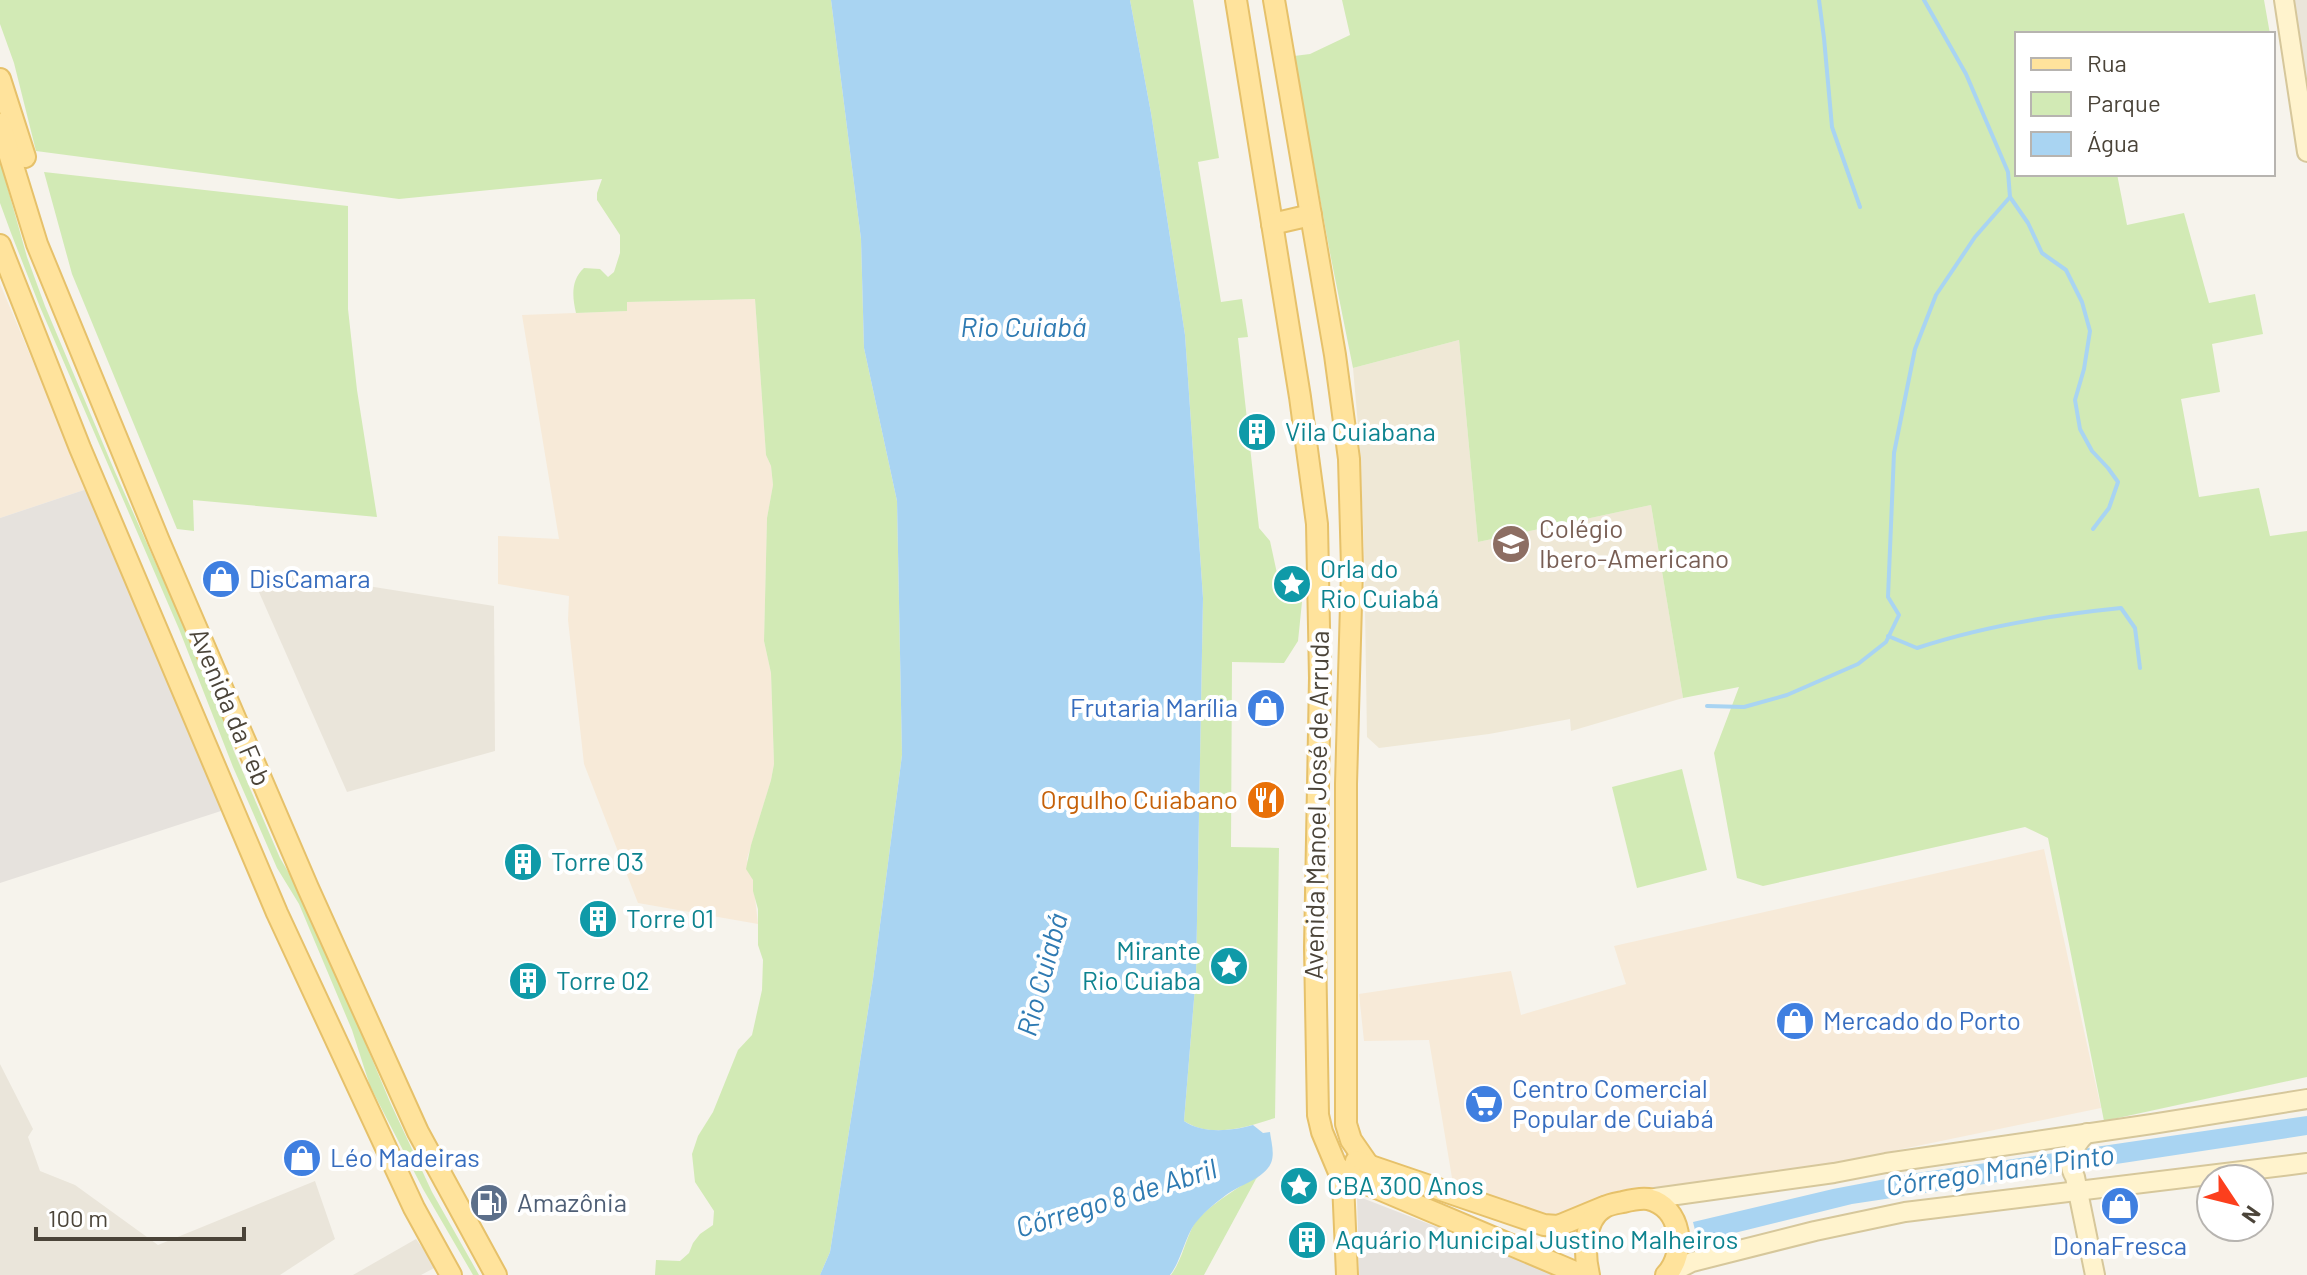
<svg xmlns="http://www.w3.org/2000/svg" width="2307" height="1275" font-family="Barlow,sans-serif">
	<rect width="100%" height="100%" fill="#f6f3ec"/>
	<g fill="#eae5da">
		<path d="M2283 0H2307V163Z"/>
		<path d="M248 567 494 606 495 751 347 792Z"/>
		<path d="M0 1064 33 1129 28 1137 40 1171 75 1185 158 1245 315 1181 335 1239 280 1275H0Z"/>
		<path d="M416 1239 436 1267 421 1275H353Z"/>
	</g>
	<g fill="#f7ead8">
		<path d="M0 284 87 489 0 518Z"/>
		<path d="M755 299 766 455 771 466 773 485 767 518 764 641 771 673 774 764 771 780 747 859 753 880 758 924 638 903 584 764 568 620 569 596 498 584V536L559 539 522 315 626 311V302Z"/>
		<path d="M2044 849 2101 1108 1554 1221 1453 1184 1429 1040 1364 1041 1359 994 1511 971 1521 1015 1626 984 1614 946Z"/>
	</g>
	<g fill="#e6e2dd">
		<path d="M87 489 224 810 0 883V518Z"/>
		<path d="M1357 1196 1561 1275H1359Z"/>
	</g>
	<path fill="#efe8d6" d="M1459 340 1478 542 1651 505 1683 698 1571 731 1570 719 1489 734 1379 748 1367 737 1364 546 1359 437 1353 368Z"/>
	<g fill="#d2eab5">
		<path d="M0 0H831L861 239 864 348 897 501 902 755 873 979 830 1252 820 1275H655L656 1260 680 1261 689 1253 693 1243 700 1234 713 1225 714 1211 695 1182 692 1154 698 1136 713 1112 738 1050 752 1035 762 990 763 960 758 945V909L753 891V880L746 869 751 845 771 780 774 764 771 673 764 641 767 518 773 485 771 466 766 455 755 299 627 302V311L576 313C572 296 571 280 584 268L600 269 608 277 614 272 620 253V235L597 200V193L602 179 399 199 36 151 14 63 0 24Z"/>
		<path d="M1130 0H1193L1219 158 1198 162 1221 302 1242 299 1248 337 1238 338 1259 528 1270 541 1278 578 1290 579 1302 602 1298 641 1284 663 1232 662 1231 847 1279 848 1275 1118C1247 1127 1211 1139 1184 1121L1196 975 1203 598 1185 335 1151 113Z"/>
		<path d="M1342 0H2264L2270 34H2017V174H2117L2127 225 2184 213 2209 303 2255 294 2263 334 2212 344 2220 392 2181 399 2199 497 2259 488 2270 536 2307 531V1077L2104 1121 2048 838 2025 827 1763 886 1737 878 1714 753 1739 687 1683 698 1651 505 1478 542 1459 340 1353 368 1330 253 1294 56 1310 54 1350 35Z"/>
		<path d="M0 161 27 257 45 306 115 472 224 716 233 749 280 858 307 904 390 1102 432 1192 479 1275H473L423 1189 370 1086 352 1030 299 904 277 868 233 767 179 629 40 307 11 233 0 203Z"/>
		<path d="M44 172 348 206V309L357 390 377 517 193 500 194 531 177 529 72 274Z"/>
		<path d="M1682 769 1707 870 1637 888 1612 787Z"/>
		<path d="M1263 1171 1256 1179 1204 1275H1171C1182 1260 1185 1241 1194 1224 1205 1207 1245 1184 1263 1171Z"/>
	</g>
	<g fill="#a9d4f2">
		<path d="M831 0H1130L1151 113 1185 335 1203 598 1196 975 1184 1121C1202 1134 1232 1131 1253 1125L1263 1133 1270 1132C1271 1141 1275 1154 1271 1163 1264 1179 1239 1185 1226 1195 1217 1202 1205 1211 1198 1220 1185 1234 1182 1260 1170 1275H820L830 1252 873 979 902 755 897 501 864 348 861 239Z"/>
		<path d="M2307 1116V1135L1852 1204 1698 1242 1693 1222 1833 1189 1917 1173Z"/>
	</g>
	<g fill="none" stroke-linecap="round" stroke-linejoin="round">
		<g stroke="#a9d4f2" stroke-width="4">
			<path d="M1819 0 1824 38 1832 127 1860 207"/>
			<path d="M2010 197 2028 223 2042 253 2066 270 2082 302 2090 331 2084 369 2075 400 2080 429 2092 451 2108 468 2118 482 2109 508 2093 529"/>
			<path d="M1888 636 1917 648C1983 626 2052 615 2121 608L2135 628 2140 668"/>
			<path d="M1707 706 1744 707 1787 695 1858 664 1886 642 1899 615 1888 597 1894 453 1915 349 1936 295 1975 237 2010 197 2008 172 1966 74 1924 0"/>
		</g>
		<g stroke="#d6c79b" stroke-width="22">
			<g id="secondary">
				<path d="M2284 0 2307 152"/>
				<path d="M2087 1133C2074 1145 2065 1160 2075 1177L2095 1275"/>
				<path d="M1648 1199 1834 1173 1886 1163 2152 1124 2307 1099"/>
				<path d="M1666 1275 1692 1262 1815 1231 1905 1212 2307 1163"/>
			</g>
		</g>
		<g stroke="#e6c16a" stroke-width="24">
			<g id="primary">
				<path d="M1236 0 1300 397 1317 524 1320 678 1315 948 1318 1115 1322 1132 1343 1182 1347 1275"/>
				<path d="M1274 0 1335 355 1349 459 1352 568 1346 784V1124L1351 1140 1367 1163"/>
				<path d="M0 79 25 157"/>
				<path d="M0 124 37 244 159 541 308 888 418 1132 496 1275"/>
				<path d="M1272 224 1311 215"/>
				<path d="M0 245 80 448 277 913 414 1208 451 1275"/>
				<path d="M1356 1161 1544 1225 1558 1226 1604 1207"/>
				<path d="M1340 1169 1360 1181 1582 1275"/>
				<path d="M1589 1275C1584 1254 1583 1219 1605 1207 1610 1204 1618 1203 1623 1202 1631 1200 1640 1198 1648 1199 1682 1207 1687 1253 1666 1275"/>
			</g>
		</g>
		<use href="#secondary" stroke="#fff3cd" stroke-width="18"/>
		<use href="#primary" stroke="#ffe39c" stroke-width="20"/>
	</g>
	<defs>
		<g id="building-disc" transform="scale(2)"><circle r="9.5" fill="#0f9aa8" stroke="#fff"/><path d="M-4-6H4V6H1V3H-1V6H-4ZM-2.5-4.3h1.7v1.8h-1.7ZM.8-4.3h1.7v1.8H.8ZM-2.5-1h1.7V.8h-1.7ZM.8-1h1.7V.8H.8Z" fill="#fff"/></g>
		<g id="school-disc" transform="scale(2)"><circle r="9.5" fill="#8d6e63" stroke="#fff"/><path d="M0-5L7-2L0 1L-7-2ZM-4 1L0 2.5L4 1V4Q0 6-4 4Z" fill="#fff"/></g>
		<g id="shop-disc" transform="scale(2)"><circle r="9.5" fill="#3f7fe0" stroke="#fff"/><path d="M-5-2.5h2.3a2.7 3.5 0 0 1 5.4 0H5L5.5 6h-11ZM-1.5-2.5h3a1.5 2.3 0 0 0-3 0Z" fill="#fff"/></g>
		<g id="sight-disc" transform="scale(2)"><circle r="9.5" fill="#0f9aa8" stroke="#fff"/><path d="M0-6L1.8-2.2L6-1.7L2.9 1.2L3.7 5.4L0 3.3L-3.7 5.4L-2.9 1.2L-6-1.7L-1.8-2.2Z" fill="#fff"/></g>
		<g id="restaurant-disc" transform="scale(2)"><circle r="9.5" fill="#e8710a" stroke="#fff"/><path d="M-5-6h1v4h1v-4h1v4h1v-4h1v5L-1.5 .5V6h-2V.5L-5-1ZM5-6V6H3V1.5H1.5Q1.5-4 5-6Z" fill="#fff"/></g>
		<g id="supermarket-disc" transform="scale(2)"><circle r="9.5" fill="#3f7fe0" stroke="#fff"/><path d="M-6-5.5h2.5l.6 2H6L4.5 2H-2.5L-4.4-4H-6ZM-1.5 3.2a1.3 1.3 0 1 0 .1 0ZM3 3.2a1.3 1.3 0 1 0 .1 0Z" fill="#fff"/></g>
		<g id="fuel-disc" transform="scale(2)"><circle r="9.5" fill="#5c6f8a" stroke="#fff"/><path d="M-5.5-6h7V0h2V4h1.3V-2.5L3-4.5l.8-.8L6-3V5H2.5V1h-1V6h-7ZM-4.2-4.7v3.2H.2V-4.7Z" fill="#fff"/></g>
	</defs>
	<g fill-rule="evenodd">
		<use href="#building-disc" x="1257" y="432"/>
		<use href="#school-disc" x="1511" y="544"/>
		<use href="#shop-disc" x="221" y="579"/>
		<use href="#sight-disc" x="1292" y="584"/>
		<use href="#shop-disc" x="1266" y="708"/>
		<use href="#restaurant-disc" x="1266" y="800"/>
		<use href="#building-disc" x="523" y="862"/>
		<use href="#building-disc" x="598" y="919"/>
		<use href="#sight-disc" x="1229" y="966"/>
		<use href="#building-disc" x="528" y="981"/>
		<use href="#shop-disc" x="1795" y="1021"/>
		<use href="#supermarket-disc" x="1484" y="1104"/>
		<use href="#shop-disc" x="302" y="1158"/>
		<use href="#sight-disc" x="1299" y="1186"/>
		<use href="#fuel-disc" x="489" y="1203"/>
		<use href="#shop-disc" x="2120" y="1206"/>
		<use href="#building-disc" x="1307" y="1240"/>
	</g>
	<g text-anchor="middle" stroke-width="8" stroke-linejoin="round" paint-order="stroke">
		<g font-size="26" fill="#0d838f" stroke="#fff" text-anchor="start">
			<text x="1285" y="441">Vila Cuiabana</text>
			<text x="1320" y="578">Orla do<tspan x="1320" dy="30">Rio Cuiabá</tspan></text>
			<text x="551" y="871">Torre 03</text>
			<text x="626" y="928">Torre 01</text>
			<text x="1201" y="960" text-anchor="end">Mirante<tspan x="1201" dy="30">Rio Cuiaba</tspan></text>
			<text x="556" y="990">Torre 02</text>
			<text x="1327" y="1195">CBA 300 Anos</text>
			<text x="1335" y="1249">Aquário Municipal Justino Malheiros</text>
		</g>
		<g font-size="26" fill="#785e54" stroke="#fff" text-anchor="start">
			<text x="1539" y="538">Colégio<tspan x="1539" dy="30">Ibero-Americano</tspan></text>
		</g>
		<g font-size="26" fill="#366cbe" stroke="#fff" text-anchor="start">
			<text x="249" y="588">DisCamara</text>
			<text x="1238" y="717" text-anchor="end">Frutaria Marília</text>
			<text x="1823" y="1030">Mercado do Porto</text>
			<text x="1512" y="1098">Centro Comercial<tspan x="1512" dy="30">Popular de Cuiabá</tspan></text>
			<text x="330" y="1167">Léo Madeiras</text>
			<text x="2120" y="1255" text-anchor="middle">DonaFresca</text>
		</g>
		<g font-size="26" fill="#4b4439" stroke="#fff">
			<text transform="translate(230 707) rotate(67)" y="9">Avenida da Feb</text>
			<text transform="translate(1317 805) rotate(-89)" y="9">Avenida Manoel José de Arruda</text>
		</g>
		<g font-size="26" fill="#c56008" stroke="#fff" text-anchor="end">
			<text x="1238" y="809">Orgulho Cuiabano</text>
		</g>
		<g font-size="26" fill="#4e5e75" stroke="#fff" text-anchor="start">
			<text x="517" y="1212">Amazônia</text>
		</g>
		<g font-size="28" font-style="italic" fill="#2e7ab2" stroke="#fff">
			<text x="1023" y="337">Rio Cuiabá</text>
			<text transform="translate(1042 975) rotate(-75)" y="10">Rio Cuiabá</text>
			<text transform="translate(2000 1170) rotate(-8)" y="10">Córrego Mané Pinto</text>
			<text transform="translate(1116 1198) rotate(-17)" y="10">Córrego 8 de Abril</text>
		</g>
	</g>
	<rect x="2015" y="32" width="260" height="144" fill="#ffffff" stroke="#b7b4b0" stroke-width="2"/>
	<rect x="2031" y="58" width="40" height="12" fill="#ffe39c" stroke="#b7b4b0" stroke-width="2"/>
	<text x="2087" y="72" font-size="24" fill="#4b4439">Rua</text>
	<rect x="2031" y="92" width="40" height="24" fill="#d2eab5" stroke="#b7b4b0" stroke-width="2"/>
	<text x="2087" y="112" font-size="24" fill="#4b4439">Parque</text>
	<rect x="2031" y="132" width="40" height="24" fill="#a9d4f2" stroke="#b7b4b0" stroke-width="2"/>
	<text x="2087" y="152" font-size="24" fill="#4b4439">Água</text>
	<g transform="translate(2235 1203) rotate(125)"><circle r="38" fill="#ffffff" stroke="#b7b4b0" stroke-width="2"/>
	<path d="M0-6L14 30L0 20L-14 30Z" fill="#fc3f1d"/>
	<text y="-12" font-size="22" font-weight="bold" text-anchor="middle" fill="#4b4439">N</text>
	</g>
	<path d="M36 1227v12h208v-12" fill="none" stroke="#4b4439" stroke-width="4"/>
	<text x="48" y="1227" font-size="24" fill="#4b4439" stroke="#ffffff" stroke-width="6" paint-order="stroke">100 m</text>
</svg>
